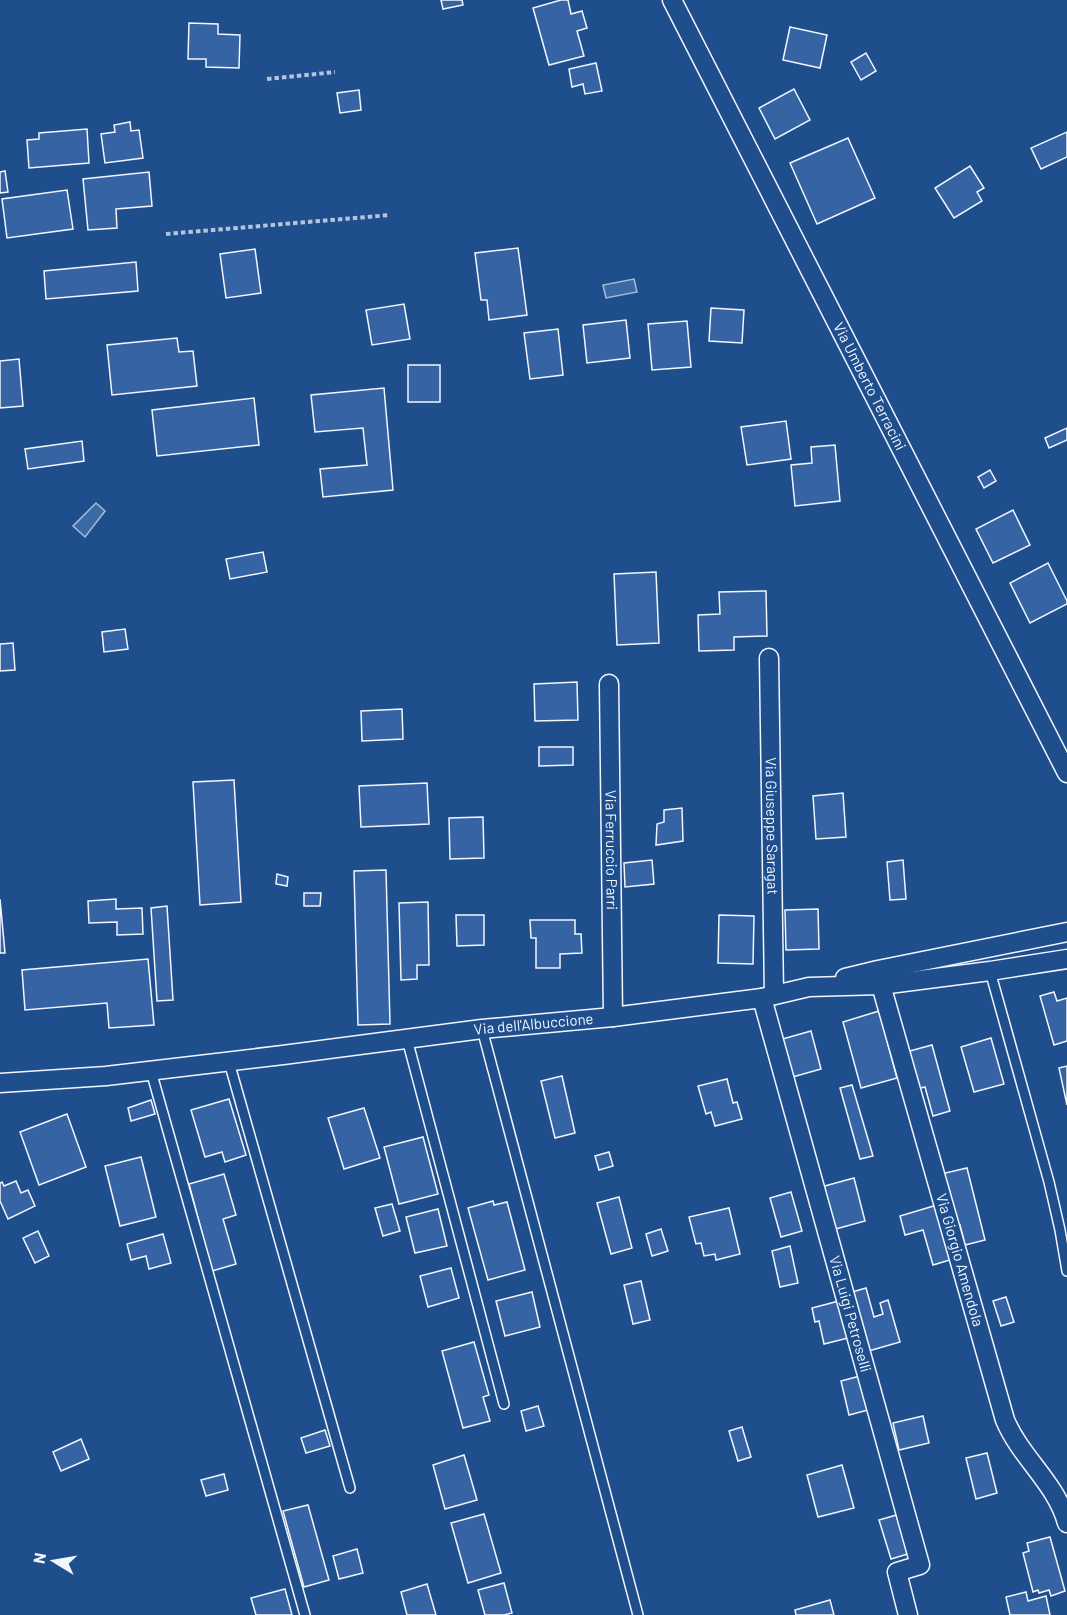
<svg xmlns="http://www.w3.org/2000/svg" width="1067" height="1615" font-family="Barlow,sans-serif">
	<rect width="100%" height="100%" fill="#1f4e8c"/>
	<g fill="#3b69a3" stroke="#a8bbd7" stroke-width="1.5">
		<path d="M634 279 637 292 606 298 603 285Z"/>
		<path d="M96 503 105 511 85 537 73 526Z"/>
	</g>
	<g fill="#3563a3" stroke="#f2f6ff" stroke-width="1.5">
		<path d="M441 0H462L463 5 443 9Z"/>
		<path d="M561 0H568L571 14 582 11 587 28 577 31 584 56 549 65 533 8Z"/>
		<path d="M189 23 218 24V34L240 35 239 68 206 67V59H188Z"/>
		<path d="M790 27 827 35 820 68 783 60Z"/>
		<path d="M866 53 876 71 861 80 851 62Z"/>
		<path d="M596 63 602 91 585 94 583 84 572 87 569 69Z"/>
		<path d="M794 89 810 120 775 139 759 108Z"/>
		<path d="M359 90 361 110 340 113 337 93Z"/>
		<path d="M130 122 131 131 139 130 143 158 105 163 101 134 115 132 114 125Z"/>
		<path d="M87 129 89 163 29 168 27 140 39 139V133Z"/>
		<path d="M1067 132V157L1041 169 1031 148Z"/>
		<path d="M848 138 875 198 817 224 790 163Z"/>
		<path d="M970 166 984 188 977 192 982 201 954 218 935 188Z"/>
		<path d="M5 171 8 192 0 193V172Z"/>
		<path d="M149 172 152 206 116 209 117 228 88 230 83 179Z"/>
		<path d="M67 190 73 229 7 238 2 199Z"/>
		<path d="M518 248 527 315 489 320 487 300H481L475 253Z"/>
		<path d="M255 249 261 293 226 298 220 254Z"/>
		<path d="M136 262 138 291 46 299 44 271Z"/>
		<path d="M404 304 410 339 372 345 366 310Z"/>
		<path d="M711 308 744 310 742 343 709 341Z"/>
		<path d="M626 320 630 358 587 363 583 325Z"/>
		<path d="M687 321 691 367 652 370 648 324Z"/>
		<path d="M558 329 563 375 530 379 524 333Z"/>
		<path d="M177 338 179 352 193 351 197 386 112 395 107 345Z"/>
		<path d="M19 359 23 406 0 408V361Z"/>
		<rect x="408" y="365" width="32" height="37"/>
		<path d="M384 388 393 490 323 497 320 469 367 465 363 428 315 432 311 395Z"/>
		<path d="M254 398 259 445 157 456 152 410Z"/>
		<path d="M786 421 791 459 747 465 741 427Z"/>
		<path d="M1067 428V440L1049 448 1045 438Z"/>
		<path d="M82 441 84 461 28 469 25 449Z"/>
		<path d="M835 445 840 501 795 506 791 465 812 463 811 447Z"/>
		<path d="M990 470 996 481 984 488 978 477Z"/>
		<path d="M1013 510 1030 545 993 563 976 529Z"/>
		<path d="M263 552 267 572 230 579 226 559Z"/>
		<path d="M1048 563 1067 601V604L1030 623 1010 583Z"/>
		<path d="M656 572 659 643 617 645 614 574Z"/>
		<path d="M766 591 767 636 734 637V650L699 651 698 615 720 614 719 592Z"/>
		<path d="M125 629 128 649 104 652 102 632Z"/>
		<path d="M13 643 15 670 0 671V644Z"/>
		<path d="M577 682 578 720 535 721 534 684Z"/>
		<path d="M402 709 403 739 362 741 361 711Z"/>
		<path d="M539 747H573V765L539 766Z"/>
		<path d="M234 780 241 902 200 905 193 782Z"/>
		<path d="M427 783 429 824 361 827 359 786Z"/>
		<path d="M843 793 846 837 816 839 813 796Z"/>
		<path d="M682 808 683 841 656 845 657 824 664 822V810Z"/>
		<path d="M483 817 484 858 450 859 449 818Z"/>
		<path d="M652 860 654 884 625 887 624 863Z"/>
		<path d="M903 860 906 899 890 900 887 862Z"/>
		<path d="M386 870 390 1024 358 1025 354 871Z"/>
		<path d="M277 874 288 877 287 886 276 884Z"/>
		<path d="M304 893H321L320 906H304Z"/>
		<path d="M0 899 5 953H0Z"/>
		<path d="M116 899V909L142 908 143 934 117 935V922L89 923 88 901Z"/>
		<path d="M428 902 429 965H417V979L401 980 399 903Z"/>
		<path d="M167 906 173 1000 157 1001 151 908Z"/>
		<path d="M818 909 819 949 786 950 785 910Z"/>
		<path d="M456 915H484V945L457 946Z"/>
		<path d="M719 915 754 916 753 964 718 963Z"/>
		<path d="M530 920H575V934H581L582 953 560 954V968H536V938H531Z"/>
		<path d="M148 959 154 1025 109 1028 107 1003 25 1010 22 970Z"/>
		<path d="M1054 992 1057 1001 1067 998V1041L1054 1045 1040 996Z"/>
		<path d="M879 1011 897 1078 861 1088 843 1022Z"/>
		<path d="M811 1031 821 1069 789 1078 779 1040Z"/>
		<path d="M991 1038 1004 1084 974 1092 961 1047Z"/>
		<path d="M932 1045 950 1111 933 1116 925 1087 916 1089 906 1052Z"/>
		<path d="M1067 1066V1105L1059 1068Z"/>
		<path d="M562 1076 575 1133 555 1138 541 1081Z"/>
		<path d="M727 1079 733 1103 737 1102 742 1119 715 1126 711 1112 706 1114 698 1086Z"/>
		<path d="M852 1085 873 1156 860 1159 840 1088Z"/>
		<path d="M229 1099 246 1155 225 1162 222 1152 205 1157 191 1110Z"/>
		<path d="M151 1100 155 1114 131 1121 128 1108Z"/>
		<path d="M364 1108 380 1158 344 1169 328 1118Z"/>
		<path d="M67 1114 86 1167 39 1185 20 1132Z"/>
		<path d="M423 1137 438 1194 399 1204 384 1147Z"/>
		<path d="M609 1152 613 1166 599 1170 595 1156Z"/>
		<path d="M141 1157 156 1217 120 1226 105 1166Z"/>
		<path d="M967 1168 985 1240 965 1245 960 1225 954 1227 941 1174Z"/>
		<path d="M224 1174 236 1215 223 1219 236 1264 212 1271 189 1184Z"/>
		<path d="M854 1178 865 1221 832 1230 821 1187Z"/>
		<path d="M16 1181 21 1193 28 1190 35 1206 8 1219 0 1201V1183L2 1182 4 1186Z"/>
		<path d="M791 1192 802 1231 781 1237 770 1198Z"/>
		<path d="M619 1197 632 1248 611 1254 597 1203Z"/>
		<path d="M493 1201 494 1205 507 1202 525 1270 488 1280 468 1208Z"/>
		<path d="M392 1204 400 1231 383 1236 375 1208Z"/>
		<path d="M937 1205 953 1259 933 1265 923 1230 905 1235 900 1216Z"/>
		<path d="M729 1208 740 1254 716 1260 715 1254 704 1256 701 1243 696 1244 689 1217Z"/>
		<path d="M438 1209 447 1246 415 1253 406 1217Z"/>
		<path d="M661 1229 668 1251 652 1256 646 1234Z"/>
		<path d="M38 1231 49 1256 35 1263 23 1238Z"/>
		<path d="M163 1234 171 1263 149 1269 146 1256 131 1260 127 1244Z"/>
		<path d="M790 1246 798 1283 780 1287 772 1251Z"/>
		<path d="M451 1268 459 1298 428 1307 420 1276Z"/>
		<path d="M641 1281 650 1320 633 1324 624 1285Z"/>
		<path d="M866 1288 874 1317 883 1314 880 1303 888 1300 900 1342 865 1352 849 1293Z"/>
		<path d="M532 1292 540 1327 505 1336 496 1301Z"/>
		<path d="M1006 1297 1014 1322 1001 1326 993 1301Z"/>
		<path d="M839 1301 848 1338 824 1344 819 1321 815 1322 812 1308Z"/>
		<path d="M474 1342 489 1395 483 1397 490 1421 463 1428 442 1351Z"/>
		<path d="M860 1376 868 1410 849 1415 841 1381Z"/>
		<path d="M538 1406 544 1426 526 1431 521 1411Z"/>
		<path d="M923 1416 929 1443 899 1450 893 1423Z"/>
		<path d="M742 1427 751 1457 738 1461 729 1431Z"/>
		<path d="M325 1430 330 1446 306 1453 301 1438Z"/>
		<path d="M81 1439 89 1459 61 1471 53 1452Z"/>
		<path d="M987 1453 997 1493 976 1499 966 1458Z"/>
		<path d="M464 1455 477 1500 445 1509 433 1465Z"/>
		<path d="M842 1465 854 1508 818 1517 807 1475Z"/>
		<path d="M224 1474 228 1490 206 1496 201 1480Z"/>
		<path d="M308 1505 329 1580 304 1587 283 1511Z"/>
		<path d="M484 1514 501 1573 468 1583 451 1523Z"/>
		<path d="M900 1514 911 1553 891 1559 879 1520Z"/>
		<path d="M1050 1537 1065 1591 1051 1596 1049 1590 1039 1593 1038 1590 1033 1592 1023 1553 1029 1551 1027 1543Z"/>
		<path d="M357 1549 363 1573 339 1579 333 1556Z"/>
		<path d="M504 1583 512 1613 504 1615H485L478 1590Z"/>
		<path d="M427 1584 436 1615H407L401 1592Z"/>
		<path d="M285 1589 292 1615H256L251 1598Z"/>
		<path d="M1026 1592 1028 1601 1046 1596 1050 1615H1010L1006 1597Z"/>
		<path d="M830 1600 834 1615H796L795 1610Z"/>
	</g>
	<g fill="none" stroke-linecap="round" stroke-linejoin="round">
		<g stroke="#f2f6ff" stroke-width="12">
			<g id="service">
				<path d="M990 971 1049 1182 1060 1230 1067 1271"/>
				<path d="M482 1029 638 1615"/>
				<path d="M407 1039 504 1404"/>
				<path d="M229 1062 350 1488"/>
				<path d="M151 1071 305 1615"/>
			</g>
		</g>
		<g stroke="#f2f6ff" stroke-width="21">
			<g id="minor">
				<path id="s1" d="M672 0 1067 773"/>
				<path id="s2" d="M769 658 774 995"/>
				<path id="s3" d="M609 684 613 1017"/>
				<path d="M845 978 878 970 1067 932"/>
				<path id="s4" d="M881 985 1005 1420C1021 1458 1056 1483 1067 1523"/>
				<path id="s5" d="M762 998 920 1565 897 1572 908 1615"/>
				<path id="s6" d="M0 1083 106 1076 283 1055 482 1029 613 1017 762 998 809 987 881 985 990 971 1067 959"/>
			</g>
		</g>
		<g stroke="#b3c4dc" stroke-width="4" stroke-dasharray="4.5 3" stroke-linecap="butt">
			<path d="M267 79 335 72"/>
			<path d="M166 234 390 215"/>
		</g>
		<use href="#service" stroke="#1f4e8c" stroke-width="9"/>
		<use href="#minor" stroke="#1f4e8c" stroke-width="18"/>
	</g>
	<g text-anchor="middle" stroke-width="4.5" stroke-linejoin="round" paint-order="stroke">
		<g font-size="15" fill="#f2f6ff" stroke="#1f4e8c">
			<text dy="5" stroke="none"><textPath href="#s1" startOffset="434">Via Umberto Terracini</textPath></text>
			<text dy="5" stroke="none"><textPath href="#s2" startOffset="168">Via Giuseppe Saragat</textPath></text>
			<text dy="5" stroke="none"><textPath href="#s3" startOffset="166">Via Ferruccio Parri</textPath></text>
			<text dy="5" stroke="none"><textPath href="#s6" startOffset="537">Via dell'Albuccione</textPath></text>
			<text dy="5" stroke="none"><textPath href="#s4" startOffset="286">Via Giorgio Amendola</textPath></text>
			<text dy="5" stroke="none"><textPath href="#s5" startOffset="328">Via Luigi Petroselli</textPath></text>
		</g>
	</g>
	<g transform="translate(54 1561) rotate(281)" stroke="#1f4e8c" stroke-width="4.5" paint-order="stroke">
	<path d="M0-4.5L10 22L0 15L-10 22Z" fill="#f2f6ff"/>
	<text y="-9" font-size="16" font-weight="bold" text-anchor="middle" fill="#f2f6ff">N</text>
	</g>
</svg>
